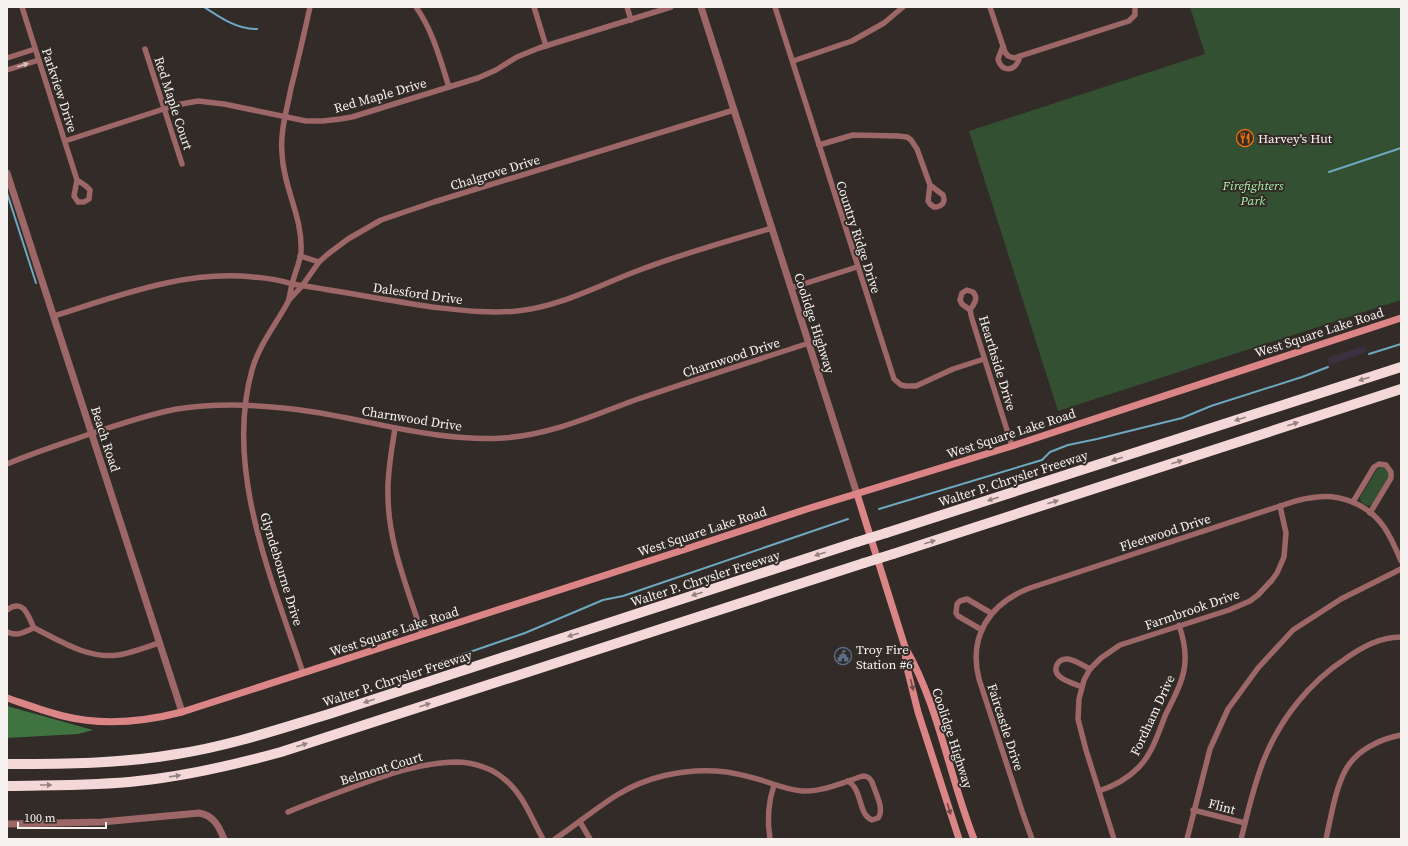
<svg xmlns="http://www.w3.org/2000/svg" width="1408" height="846" font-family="'Source Serif 4',serif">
	<rect width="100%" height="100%" fill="#322b27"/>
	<path fill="#393040" d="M1365 346 1367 352 1329 365 1327 358Z"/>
	<g fill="#335032">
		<path d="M1190 7H1401V300L1058 411 969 131 1205 54Z"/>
		<path d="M1381 467 1385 468 1389 473 1388 477 1372 505 1368 506 1361 502 1360 497 1377 469Z"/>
	</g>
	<path fill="#3f733f" d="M7 706 93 730 78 734 7 738Z"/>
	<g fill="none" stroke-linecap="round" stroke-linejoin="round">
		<g stroke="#6da8c0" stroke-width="2">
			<path d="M204 7C219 17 238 30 257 29"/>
			<path d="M1329 172 1401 148"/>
			<path d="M7 193 36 283"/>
			<path d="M1369 354 1401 344"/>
			<path d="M879 509 1042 460 1050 452 1068 445 1097 439 1182 418 1211 406 1302 377 1328 367"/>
			<path d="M435 664 525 633 603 600 623 596 848 519"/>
		</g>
		<g stroke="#9d6667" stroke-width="5.5">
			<path d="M22 7 77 180 74 196 78 202H84L89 199 90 190 86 186 77 180"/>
			<path d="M416 7C433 31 440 59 449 87"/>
			<path d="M534 7 546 46"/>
			<path d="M627 7 631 20"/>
			<path d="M775 7 894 379 901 385 906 386H916L953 369 984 359"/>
			<path d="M990 7 1005 52 1008 56 1014 58 1129 21 1135 15V7"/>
			<path d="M1003 46 998 59C1002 74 1017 71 1020 56"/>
			<path d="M145 49 182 164"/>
			<path d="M7 58 35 49"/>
			<path d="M793 61 852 41 884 23 903 7"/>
			<path d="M7 70 39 60"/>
			<path d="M65 141 176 105 198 101 224 104 306 121H323L340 119 352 117 478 78 496 70 517 57 539 48 671 7"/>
			<path d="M819 145 853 135 898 136 907 137 911 140 917 149 930 185 928 201 930 204 934 207C942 207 946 202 943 195L930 185"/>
			<path d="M300 256 319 262"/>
			<path d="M791 288 857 267"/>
			<path d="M289 300 302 286 319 262 328 254 348 239 381 220 434 202 734 110"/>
			<path d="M970 310 962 304 960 300 962 293 967 290 973 292C979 298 974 304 970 310L972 319 1012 446"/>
			<path d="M54 316C118 296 184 270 253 277 266 278 280 280 292 284 339 291 385 300 432 307 460 310 488 314 517 311 559 307 597 286 637 271 681 254 727 241 772 228"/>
			<path d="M395 428C392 449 387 473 388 495 388 543 408 589 422 634"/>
			<path d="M7 464C35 452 64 443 93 433 121 424 149 414 177 409 223 402 269 405 314 412 377 422 439 442 503 438 550 435 592 416 635 400 693 380 751 362 809 343"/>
			<path d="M1353 502 1374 467 1379 464 1386 465 1391 472V478L1370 513"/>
			<path d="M7 610C24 598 28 616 34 628 61 641 87 659 118 655 132 653 146 647 159 643"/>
			<path d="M982 630 958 616 956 613 957 604 960 601 967 599 991 613"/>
			<path d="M7 632C17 637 24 632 34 628"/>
			<path d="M303 673C272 579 224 470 252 370 259 345 276 324 288 302 290 297 290 291 292 285 294 274 300 263 301 252 303 217 283 187 282 153 280 131 287 110 291 88 298 61 304 34 310 7"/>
			<path d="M1082 687C1075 684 1064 681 1059 676 1052 669 1058 658 1068 659 1075 660 1084 666 1090 669"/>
			<path d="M1099 791C1114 786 1127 779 1138 768 1152 754 1158 734 1165 716 1173 699 1184 681 1185 662 1186 649 1183 637 1179 625"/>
			<path d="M1193 810 1245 823"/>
			<path d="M288 812C307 804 326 797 345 790 381 777 419 762 458 762 474 763 491 768 503 778 523 793 531 818 543 839"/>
			<path d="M580 822 590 839"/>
			<path d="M555 839C576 825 596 808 617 795 646 777 682 769 716 771 732 772 748 776 764 781 776 785 789 790 802 791 823 792 844 782 863 776 868 776 870 778 872 782 875 792 885 809 878 818L872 820C858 815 863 790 848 781"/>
			<path d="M770 839C767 821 768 803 774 785"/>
			<path d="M1032 839 1023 814 979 679C968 636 990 603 1030 588L1280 506C1290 503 1300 499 1310 498 1338 492 1368 504 1384 527 1391 537 1396 549 1401 561"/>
			<path d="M1114 839 1086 750 1078 719 1079 699 1084 680 1090 669 1101 658 1120 645 1229 610 1250 601 1258 595 1272 580 1277 573 1284 557 1286 533 1280 506"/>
			<path d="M1187 839 1210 749 1228 709 1258 668 1293 630 1341 599 1401 569"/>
			<path d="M1241 839C1248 812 1254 783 1265 757 1281 718 1310 682 1345 659 1362 647 1380 637 1401 637"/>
			<path d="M1326 839C1331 817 1335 790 1345 771 1356 750 1380 739 1401 735"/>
		</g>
		<g stroke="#9d6667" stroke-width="7">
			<path d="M701 7 857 494"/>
			<path d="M7 173 182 712"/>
			<path d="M7 824 102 822 199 813C213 815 219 826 224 839"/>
		</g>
		<g stroke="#dc8587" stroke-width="7">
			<path d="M857 494 905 647C939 706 949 776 974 839"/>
			<path d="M905 649 906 664 918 712 959 839"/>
			<path d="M7 698C25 704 44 711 63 716 103 726 143 722 182 712L683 550 810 508 1012 446 1401 318"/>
		</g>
		<g stroke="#f4d8d7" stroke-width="10">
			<path d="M886 533 1401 367"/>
			<path d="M893 554 1401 389"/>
			<path d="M7 764C64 764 120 764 177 754 229 746 279 729 329 714L857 542"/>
			<path d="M7 786C50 785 95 786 138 781 187 776 234 765 281 752L864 563"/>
		</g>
		<g stroke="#f4d8d7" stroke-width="10">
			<path d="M857 542 886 533"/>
			<path d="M864 563 893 554"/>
		</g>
	</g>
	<defs><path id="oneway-solid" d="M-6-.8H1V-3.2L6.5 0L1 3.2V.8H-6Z"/></defs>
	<use fill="#d7c1bf" href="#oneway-solid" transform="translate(23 65) rotate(-18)"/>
	<g fill="#93827f">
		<use href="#oneway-solid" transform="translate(1364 379) rotate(162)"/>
		<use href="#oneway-solid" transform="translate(1240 419) rotate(162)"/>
		<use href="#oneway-solid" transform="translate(1293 424) rotate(-18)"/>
		<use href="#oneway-solid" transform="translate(1117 459) rotate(162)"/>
		<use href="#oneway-solid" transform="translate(1177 462) rotate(-18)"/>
		<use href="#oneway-solid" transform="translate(993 499) rotate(162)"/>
		<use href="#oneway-solid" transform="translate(1053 502) rotate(-18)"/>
		<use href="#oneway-solid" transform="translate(930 542) rotate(-18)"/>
		<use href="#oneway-solid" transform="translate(820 554) rotate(162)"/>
		<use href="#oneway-solid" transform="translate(697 594) rotate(162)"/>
		<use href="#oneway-solid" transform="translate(573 635) rotate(162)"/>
		<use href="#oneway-solid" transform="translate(369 701) rotate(162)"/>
		<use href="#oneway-solid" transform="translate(425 705) rotate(-18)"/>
		<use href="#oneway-solid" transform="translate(302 745) rotate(-18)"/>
		<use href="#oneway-solid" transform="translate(175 776) rotate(-8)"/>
		<use href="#oneway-solid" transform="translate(46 785)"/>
	</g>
	<g fill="#6e4a49">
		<use href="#oneway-solid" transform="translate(912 685) rotate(76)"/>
		<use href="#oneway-solid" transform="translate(949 809) rotate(73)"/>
	</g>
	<defs>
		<g id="restaurant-ring" transform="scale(0.9)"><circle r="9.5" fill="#322b27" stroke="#e8710a" stroke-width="1.5"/><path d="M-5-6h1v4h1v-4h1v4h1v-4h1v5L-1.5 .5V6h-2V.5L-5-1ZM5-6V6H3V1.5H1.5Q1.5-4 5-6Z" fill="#e8710a"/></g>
		<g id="civic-ring" transform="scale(0.9)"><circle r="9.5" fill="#322b27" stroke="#5c6f8a" stroke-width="1.5"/><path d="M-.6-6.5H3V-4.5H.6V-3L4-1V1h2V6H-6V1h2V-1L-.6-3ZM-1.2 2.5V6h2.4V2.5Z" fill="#5c6f8a"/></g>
	</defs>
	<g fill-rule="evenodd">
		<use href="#restaurant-ring" x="1245" y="138"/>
		<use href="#civic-ring" x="843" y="656"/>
	</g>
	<g text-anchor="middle" stroke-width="4" stroke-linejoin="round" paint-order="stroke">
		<g font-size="13" fill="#f6f2ef" stroke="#322b27">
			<text transform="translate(60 90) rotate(72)" y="5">Parkview Drive</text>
			<text transform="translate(380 95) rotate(-16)" y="5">Red Maple Drive</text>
			<text transform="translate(174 103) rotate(72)" y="5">Red Maple Court</text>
			<text transform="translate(495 172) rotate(-17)" y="5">Chalgrove Drive</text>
			<text transform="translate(859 237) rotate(72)" y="5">Country Ridge Drive</text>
			<text transform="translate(418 293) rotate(8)" y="5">Dalesford Drive</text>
			<text transform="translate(815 323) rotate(72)" y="5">Coolidge Highway</text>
			<text transform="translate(1319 332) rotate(-18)" y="5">West Square Lake Road</text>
			<text transform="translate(731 357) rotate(-18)" y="5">Charnwood Drive</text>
			<text transform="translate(998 363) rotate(73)" y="5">Hearthside Drive</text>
			<text transform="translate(412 418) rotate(9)" y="5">Charnwood Drive</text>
			<text transform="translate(1011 433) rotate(-18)" y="5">West Square Lake Road</text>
			<text transform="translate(106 439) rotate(72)" y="5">Beach Road</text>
			<text transform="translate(1013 478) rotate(-18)" y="5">Walter P. Chrysler Freeway</text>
			<text transform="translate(702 531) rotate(-18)" y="5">West Square Lake Road</text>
			<text transform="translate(1165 532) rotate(-18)" y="5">Fleetwood Drive</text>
			<text transform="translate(282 569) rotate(73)" y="5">Glyndebourne Drive</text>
			<text transform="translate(705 578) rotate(-18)" y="5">Walter P. Chrysler Freeway</text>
			<text transform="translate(1192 609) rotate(-19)" y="5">Farmbrook Drive</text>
			<text transform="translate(394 631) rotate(-18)" y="5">West Square Lake Road</text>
			<text transform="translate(397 678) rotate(-18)" y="5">Walter P. Chrysler Freeway</text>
			<text transform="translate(1152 715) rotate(-65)" y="5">Fordham Drive</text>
			<text transform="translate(1006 727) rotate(72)" y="5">Faircastle Drive</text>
			<text transform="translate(953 738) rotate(72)" y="5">Coolidge Highway</text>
			<text transform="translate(381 768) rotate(-17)" y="5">Belmont Court</text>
			<text transform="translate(1222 806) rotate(15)" y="5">Flint</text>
		</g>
		<g font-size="13" fill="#f6f2ef" stroke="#322b27" text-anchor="start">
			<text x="1258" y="143">Harvey's Hut</text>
			<text x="856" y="654">Troy Fire<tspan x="856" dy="15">Station #6</tspan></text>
		</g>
		<g font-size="13" font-style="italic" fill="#a6f1a4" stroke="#322b27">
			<text x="1253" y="190">Firefighters<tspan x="1253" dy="15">Park</tspan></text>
		</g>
	</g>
	<rect width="1408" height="846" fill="none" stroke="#f6f2ef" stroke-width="16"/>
	<path d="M18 822v6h88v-6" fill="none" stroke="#f6f2ef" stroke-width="2"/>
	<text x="24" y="822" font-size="12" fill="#f6f2ef" stroke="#322b27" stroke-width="3" paint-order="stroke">100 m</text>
</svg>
